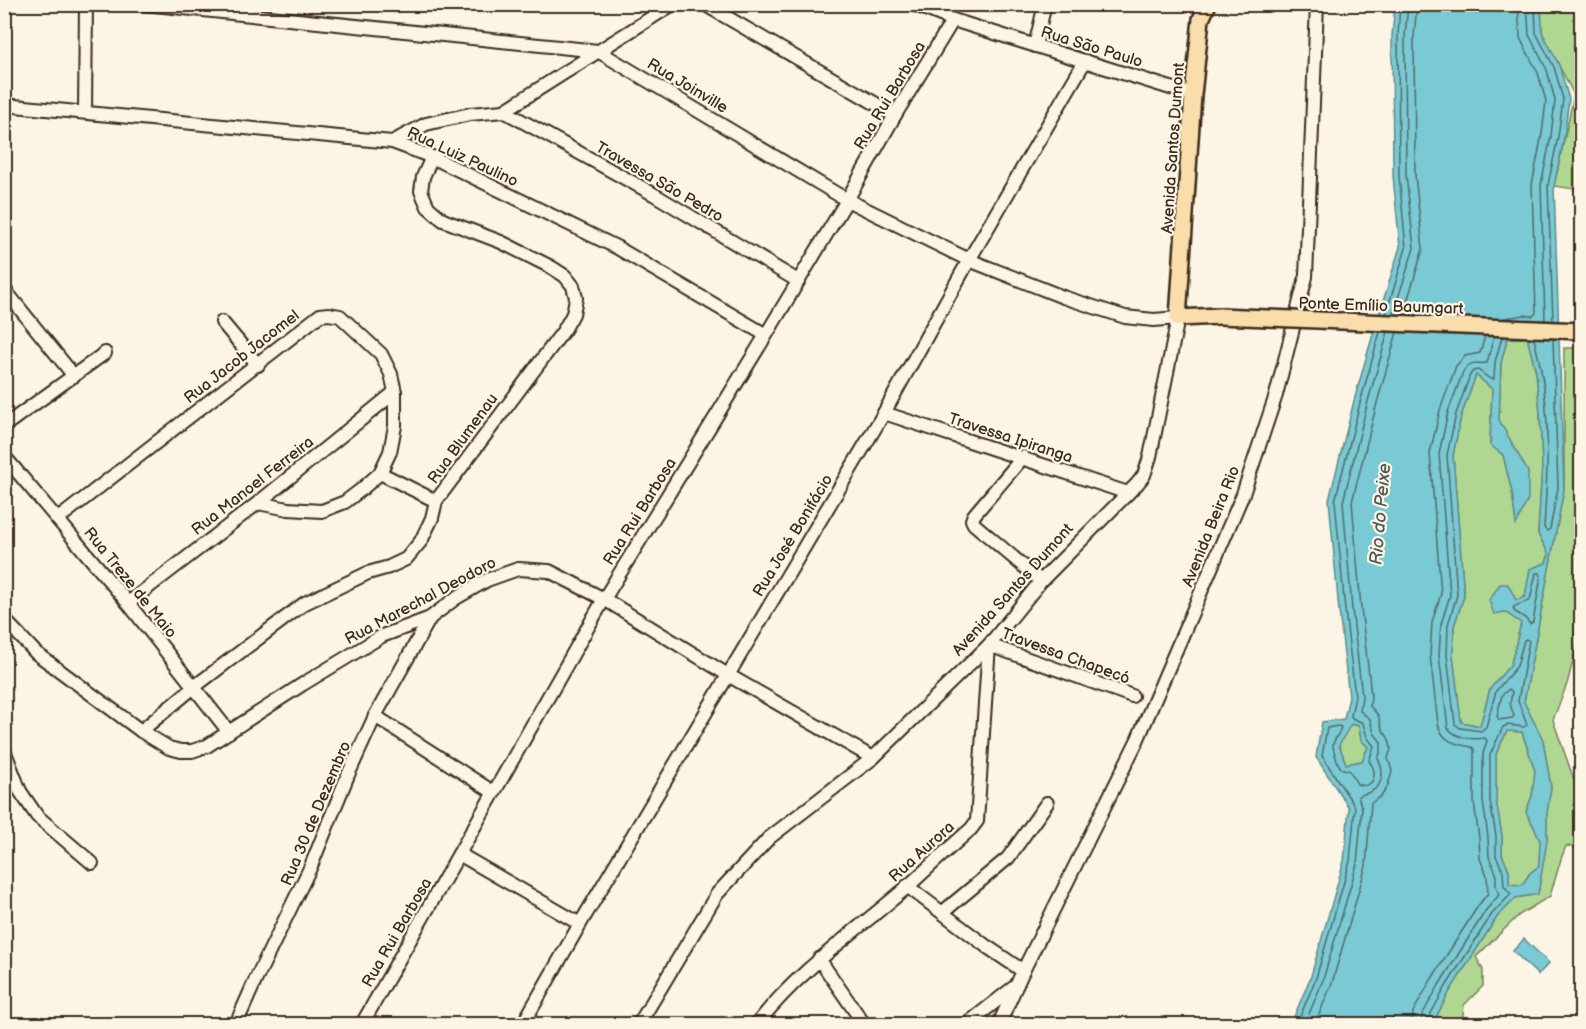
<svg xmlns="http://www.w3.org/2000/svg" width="1586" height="1029" font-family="'Balsamiq Sans',sans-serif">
	<rect width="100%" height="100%" fill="#fcf5e5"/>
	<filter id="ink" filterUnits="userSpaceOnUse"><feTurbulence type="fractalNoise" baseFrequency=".0167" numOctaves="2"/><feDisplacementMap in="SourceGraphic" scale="12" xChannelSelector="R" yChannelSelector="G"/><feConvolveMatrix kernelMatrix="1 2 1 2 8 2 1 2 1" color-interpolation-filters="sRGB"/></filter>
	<g filter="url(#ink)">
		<g fill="#b0d792" stroke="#768058" stroke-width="1.5">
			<path d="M1541 5H1579L1581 11 1582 125 1578 129 1581 136V190L1554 186 1574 95 1542 32Z"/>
			<path d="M1527 337 1536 372 1540 413 1542 466 1538 534 1549 554 1546 563 1530 569 1525 597 1516 600 1505 612 1521 623 1511 664 1490 689 1480 726 1461 722 1453 655 1454 626 1464 596 1453 455 1461 416 1476 375 1492 389 1490 444 1503 455 1512 492 1516 523 1528 472 1499 420 1501 363 1507 339Z"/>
			<path d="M1564 348H1581V631L1567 684 1553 720 1578 791 1581 792V847L1566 846 1561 859 1550 896 1519 915 1476 957 1483 970V986L1464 1005 1462 1024H1436L1434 1021 1450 991 1497 917 1516 898 1538 894 1547 840V813L1551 787 1543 740 1524 702 1564 489Z"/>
			<path d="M1350 724 1359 726 1361 740 1368 747 1362 761 1346 764 1339 745Z"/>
			<path d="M1507 731 1522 732 1535 771 1532 796 1526 812 1534 827 1540 841 1539 866 1530 873 1522 885H1509V870L1502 855V836L1496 800V754Z"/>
		</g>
		<g fill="#79cad4" stroke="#608a8b" stroke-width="1.5" fill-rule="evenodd">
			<path d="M1395 5H1541L1542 32 1559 65 1569 99 1564 138 1554 186 1564 489 1524 702 1543 740 1551 787 1547 813V840L1538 894 1516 898 1497 917 1450 991 1434 1021 1436 1024H1291L1311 976 1344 861 1349 808 1316 757 1322 722 1344 719 1349 697 1339 611 1329 500 1355 397 1375 327 1400 247 1393 176 1392 36ZM1527 337 1536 372 1540 413 1542 466 1538 534 1549 554 1546 563 1530 569 1525 597 1516 600 1508 584H1500L1489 600 1494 614 1505 612 1521 623 1511 664 1490 689 1480 726 1461 722 1453 655 1454 626 1464 596 1453 455 1461 416 1476 375 1492 389 1490 445 1503 455 1512 492 1516 525 1528 499V472L1499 420 1501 363 1507 339ZM1351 724 1359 726 1361 740 1368 747 1362 761 1346 764 1339 745ZM1507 731 1522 732 1535 771 1532 796 1526 812 1534 827 1540 841 1539 866 1530 873 1522 885 1509 884V870L1502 855V836L1496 800V754Z"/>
			<path d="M1524 939 1549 963 1538 975 1513 951Z"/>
		</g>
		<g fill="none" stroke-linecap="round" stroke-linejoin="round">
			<g stroke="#546a67" stroke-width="1.5">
				<path d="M1527 4 1529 35 1547 70 1555 100 1551 136 1541 185 1545 320"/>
				<path d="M1535 4 1536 33 1554 67 1563 99 1558 137 1548 185 1553 321"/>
				<path d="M1386 314 1406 248 1399 176 1398 36 1400 4"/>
				<path d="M1393 314 1414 248 1406 175 1405 36 1408 4"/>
				<path d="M1403 315 1423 249 1415 175 1414 37 1417 4"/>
				<path d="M1499 319 1524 315 1533 316 1536 313 1532 185 1542 134 1546 101 1538 73 1520 38 1518 4"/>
				<path d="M1534 338C1536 349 1539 359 1541 370 1551 422 1547 476 1544 528L1547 531 1550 529 1558 488 1553 339"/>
				<path d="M1536 573H1540L1541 576 1533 622 1530 624 1525 618 1514 611 1513 608C1517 603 1525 604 1530 600Z"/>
				<path d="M1509 689 1512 692 1510 704 1514 716 1512 718 1499 720 1497 716 1502 695Z"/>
				<path d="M1297 1024 1316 978 1350 861 1355 807 1322 756 1327 728 1338 726 1341 727C1340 733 1334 739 1333 745 1333 750 1338 765 1341 768 1344 770 1348 770 1350 771L1357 784C1374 791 1379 772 1369 761L1374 746 1367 737 1363 723 1352 718 1351 716 1355 696 1345 610 1335 501 1361 399 1380 332"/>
				<path d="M1305 1024 1323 980 1357 864 1362 809 1358 796C1362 794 1368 794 1372 791 1384 785 1384 769 1378 759L1381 750V742L1374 733 1370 719 1360 711 1362 696 1352 609 1343 502 1368 401 1388 332"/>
				<path d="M1315 1024 1332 983 1366 866 1371 803 1381 796 1385 791 1388 785 1392 771 1388 758 1391 749 1389 739 1382 729 1378 715 1370 706 1371 696 1368 667 1361 608 1352 502 1377 403 1397 332"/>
				<path d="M1412 1024 1413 1012 1431 980 1478 906 1488 893 1487 875 1480 859 1479 838 1474 802V749L1472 747C1456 744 1442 742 1438 724L1430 655 1432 622 1441 594 1430 453 1440 410 1456 366 1465 356 1480 353 1485 336"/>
				<path d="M1421 1024 1422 1015 1439 985 1486 910 1499 895 1496 886V873L1489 857 1488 837 1483 801V754L1487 741 1485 738C1472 740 1456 738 1448 728L1439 655 1441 624 1450 595 1439 454 1448 412 1463 372C1471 359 1476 365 1487 363L1494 336"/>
				<path d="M1429 1024V1017L1445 988 1492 914 1511 894 1504 886 1503 871 1496 856V836L1490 801V755L1503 727 1508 725 1524 727 1527 725 1518 701 1529 641 1526 639 1524 640 1517 666 1496 691 1486 727 1481 731 1460 728 1455 724 1447 655 1448 625 1457 595 1447 455 1456 414 1470 375 1473 371 1478 370 1490 379H1494L1495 362 1502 337"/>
			</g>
			<g stroke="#3b2a1e" stroke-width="16">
				<g id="minor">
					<path d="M144 4 598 51 847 200 969 260 1063 297 1125 317 1154 320 1178 318 1150 457 1144 475 1137 484 1041 581 989 645 873 758 769 838 717 894 639 1024"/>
					<path d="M704 4 895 115"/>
					<path d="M913 4 953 20 1193 95"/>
					<path d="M1035 46 1045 4"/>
					<path d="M4 105 392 142 432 157 616 247 766 335"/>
					<path d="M504 111 655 195 798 281"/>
					<path d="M85 112 86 4"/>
					<path d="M392 142 426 124 470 114 504 111 673 4"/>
					<path d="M4 289 74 376"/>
					<path d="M222 322 258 365"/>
					<path d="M884 413 1128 493"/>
					<path d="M4 426 105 353"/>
					<path d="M4 456 128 603 229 732"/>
					<path d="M1023 457 974 515 972 520 974 524 1041 581"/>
					<path d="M380 473 436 501"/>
					<path d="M58 519 320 315 329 314 340 316 381 354 391 374 395 392V426L390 452 380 473 362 489 345 502 322 511 288 509 258 503"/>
					<path d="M128 603 258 503 395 392"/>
					<path d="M4 619 36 653 141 731 169 748 181 751H192L207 746 303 684 382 636 430 618 456 598 487 580 518 569 549 571 604 599 728 675 873 758"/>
					<path d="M375 716 493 792"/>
					<path d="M141 731 194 687 305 603 368 573 389 567 406 559 421 541 432 518 436 501 564 330 573 314 576 298 573 286 565 276 551 267 501 242 443 220 428 207 421 191 423 177 432 157"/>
					<path d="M4 750 20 791 37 816 92 863"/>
					<path d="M459 854 580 924"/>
					<path d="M907 886 986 946 1023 971"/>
					<path d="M943 912 1008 858 1047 803"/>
					<path d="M819 959 864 1024"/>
					<path d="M236 1024 256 979 311 866 348 775 375 716 430 618"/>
					<path d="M362 1024 604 599 766 335 847 200 895 115 953 20"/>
					<path d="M523 1024 580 924 884 413 969 260 1085 61"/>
					<path d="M757 1024C798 971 855 932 906 888 928 868 949 848 971 829L977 821 989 645 1132 696"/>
					<path d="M967 1024 1013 988"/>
					<path d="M999 1024 1023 971 1137 741 1243 494 1276 395 1306 277 1317 4"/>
				</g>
			</g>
			<g stroke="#3b2a1e" stroke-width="20">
				<path id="major" d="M1208 4 1201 19 1193 95 1178 318 1220 316"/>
			</g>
			<use href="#minor" stroke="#fcf5e5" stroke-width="12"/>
			<use href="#major" stroke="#f9deab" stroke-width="15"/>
			<g stroke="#3b2a1e" stroke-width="20" stroke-linecap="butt">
				<path id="major-bridge" d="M1220 316 1582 331"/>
			</g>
			<use href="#major-bridge" stroke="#f9deab" stroke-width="15"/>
		</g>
	</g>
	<g text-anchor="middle" stroke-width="4.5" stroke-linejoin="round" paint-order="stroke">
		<g font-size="16" fill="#3b2a1e" stroke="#fcf5e5">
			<text transform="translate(1092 46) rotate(17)" y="6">Rua São Paulo</text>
			<text transform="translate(688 85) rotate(31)" y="6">Rua Joinville</text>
			<text transform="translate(889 95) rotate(-59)" y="6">Rua Rui Barbosa</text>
			<text transform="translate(1172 148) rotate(-86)" y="6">Avenida Santos Dumont</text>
			<text transform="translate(463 156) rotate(25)" y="6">Rua Luiz Paulino</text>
			<text transform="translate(660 181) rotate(30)" y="6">Travessa São Pedro</text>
			<text transform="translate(1381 305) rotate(2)" y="6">Ponte Emílio Baumgart</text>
			<text transform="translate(241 356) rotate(-38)" y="6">Rua Jacob Jacomel</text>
			<text transform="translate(1011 437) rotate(18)" y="6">Travessa Ipiranga</text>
			<text transform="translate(462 438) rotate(-54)" y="6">Rua Blumenau</text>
			<text transform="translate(252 485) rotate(-38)" y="6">Rua Manoel Ferreira</text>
			<text transform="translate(639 511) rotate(-58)" y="6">Rua Rui Barbosa</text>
			<text transform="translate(1210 526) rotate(-68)" y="6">Avenida Beira Rio</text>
			<text transform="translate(792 535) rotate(-59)" y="6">Rua José Bonifácio</text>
			<text transform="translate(131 582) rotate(51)" y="6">Rua Treze de Maio</text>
			<text transform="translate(1012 589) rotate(-48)" y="6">Avenida Santos Dumont</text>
			<text transform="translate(420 600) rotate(-28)" y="6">Rua Marechal Deodoro</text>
			<text transform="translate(1066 655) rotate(20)" y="6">Travessa Chapecó</text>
			<text transform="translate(315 813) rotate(-67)" y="6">Rua 30 de Dezembro</text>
			<text transform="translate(921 851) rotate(-42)" y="6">Rua Aurora</text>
			<text transform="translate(396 932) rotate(-60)" y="6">Rua Rui Barbosa</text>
		</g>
		<g font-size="18" font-style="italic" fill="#4e5a55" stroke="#fcf5e5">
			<text transform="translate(1380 514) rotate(-85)" y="6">Rio do Peixe</text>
		</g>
	</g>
	<rect width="1586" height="1029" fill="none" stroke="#fcf5e5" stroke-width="24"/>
	<rect x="12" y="12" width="1562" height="1005" fill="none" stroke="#3b2a1e" stroke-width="2" filter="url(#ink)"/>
</svg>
